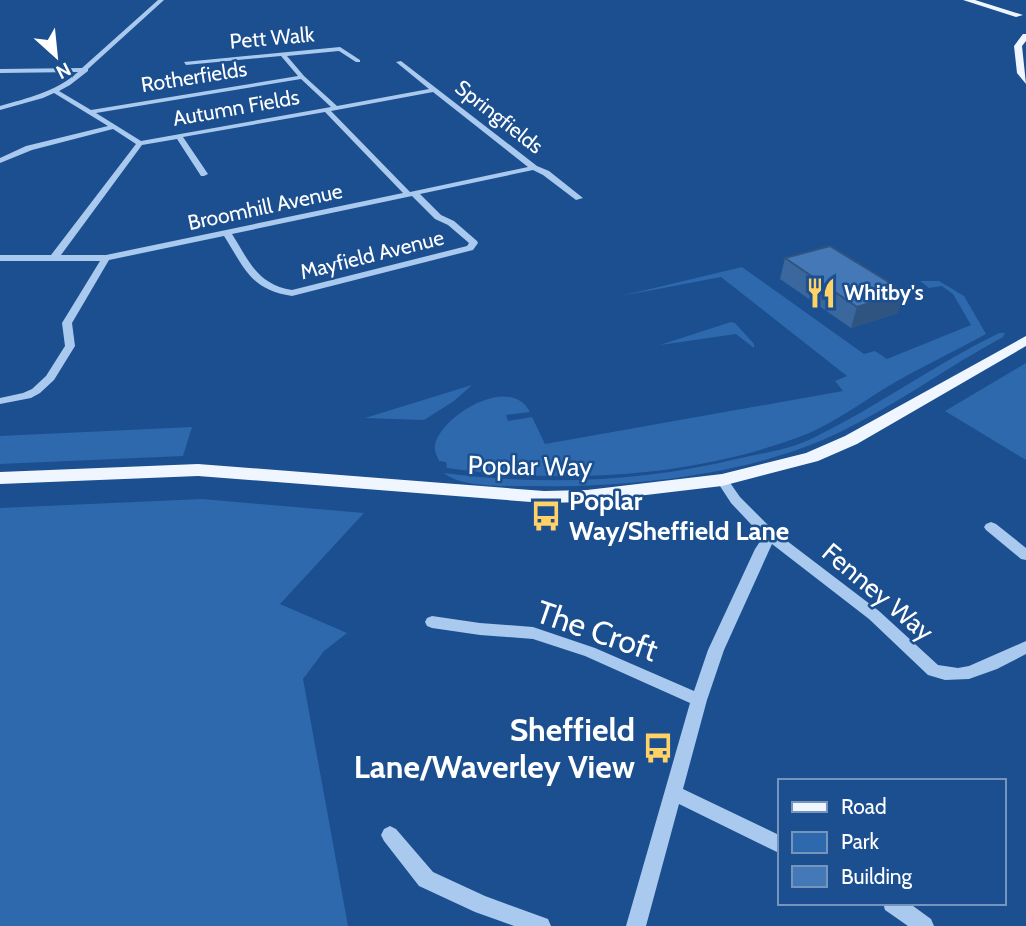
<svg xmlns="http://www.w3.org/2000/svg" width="1026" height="926" font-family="Cabin,sans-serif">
	<rect width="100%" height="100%" fill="#1b4f8f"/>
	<g fill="#2e69ad">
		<path d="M742 267 864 354 875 351 887 359 971 325 953 294 942 286 929 288 920 281H939L964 296 986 334C953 352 919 368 887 387 859 404 830 426 799 437 689 478 563 484 447 468L446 462 439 461C437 456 434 451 435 445 440 416 511 373 530 412L506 415 508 421 532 417 545 444 843 391 835 381 847 376 721 277 621 296Z"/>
		<path d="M731 322 735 323 754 344V348L736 334 660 345Z"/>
		<path d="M999 333H1005L1003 337C947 367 895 406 838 433 752 475 626 488 532 486 509 486 461 488 444 473 544 486 643 482 741 458 765 453 791 449 813 438 877 407 935 364 999 333Z"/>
		<path d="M1026 363V460L945 411Z"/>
		<path d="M472 385 454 401 424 420 365 418Z"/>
		<path d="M192 427 183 456 0 464V436Z"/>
		<path d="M202 499 364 513 280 604 347 633 324 651 303 679 348 926H0V508Z"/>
	</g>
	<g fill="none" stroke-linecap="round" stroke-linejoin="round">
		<g fill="#a9c9ee" fill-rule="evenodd">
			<path d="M158 0H164L88 69V71L70 85 59 91 91 110 298 76 281 56 186 65 184 62 340 47 360 60V62H356L339 51 287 56 304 76 337 106 429 89 396 62 401 61 537 166 549 171 583 198 576 200 543 175 533 170 420 194 441 215 454 221 477 241 478 243 473 250 292 296C250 289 245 269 224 236L109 260 72 323 75 346 54 380 40 393 31 398 0 404V398L23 393 32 389 46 376 65 346 62 323 100 261H0V255H51L136 144 113 129 32 150 0 163V158L26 146 108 126 54 93 43 98 0 110V106C28 98 55 92 78 72L0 73V69L82 68ZM301 79 331 107 141 141 96 113ZM433 92 528 167 410 192 331 111ZM325 112 403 193 106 255H61L142 145 177 139 201 176H204L208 174 183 137ZM412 196 435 219 448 225 469 243 467 246 292 290C257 284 249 261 232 234Z"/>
			<path d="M722 476 726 477 740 497 774 531 879 611 938 665 958 668 969 666 1026 641V654L997 669 969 679 945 680 928 675 869 619 772 544 724 650 707 700 683 789 779 835V853L679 804 646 926H626L690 703 585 656 533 639 480 635 432 628 427 626 425 622 427 618 432 616 480 623 533 627 595 648 694 691 708 650 755 549 763 537 731 503 718 483 716 480Z"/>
			<path d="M991 522 996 524 1026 548V560L1021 559 986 530 984 527 986 524Z"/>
			<path d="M390 826 396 829 433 872 485 896 548 919 551 926H514L475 912 419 886 384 841 381 835 384 829Z"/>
			<path d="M883 903H909L931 919 934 926H908L885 910Z"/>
		</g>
		<g fill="#f0f6ff" fill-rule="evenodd">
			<path d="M963 0H975L1023 15 1016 17Z"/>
			<path d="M1023 34H1026V41L1022 46 1026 84 1017 73 1014 46Z"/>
			<path d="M1026 336V346L857 444 818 461 722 486 587 502 544 503 198 476 0 484V472L198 464 544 491 587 490 722 474 806 453 845 436Z"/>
		</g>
	</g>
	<path fill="#3a679d" d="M785 258 898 313 851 328 780 279Z"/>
	<path fill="#305480" d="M905 292 898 313 851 328 857 307Z"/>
	<path fill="#4478b7" stroke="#305480" stroke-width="2" d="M830 246 905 292 857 307 785 258Z"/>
	<defs>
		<g id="restaurant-bare" transform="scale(2.415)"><path d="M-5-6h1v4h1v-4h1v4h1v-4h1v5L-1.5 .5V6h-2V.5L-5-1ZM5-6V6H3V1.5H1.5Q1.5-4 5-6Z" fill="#ffd166" stroke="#1b4f8f" stroke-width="2.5" paint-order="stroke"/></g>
		<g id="bus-bare" transform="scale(2.415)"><path d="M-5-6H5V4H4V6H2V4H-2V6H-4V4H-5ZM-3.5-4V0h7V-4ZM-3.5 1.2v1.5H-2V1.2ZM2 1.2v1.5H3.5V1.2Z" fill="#ffd166" stroke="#1b4f8f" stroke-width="2.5" paint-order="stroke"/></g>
	</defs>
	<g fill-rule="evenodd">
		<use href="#restaurant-bare" x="821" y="293"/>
		<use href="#bus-bare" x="546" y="516"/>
		<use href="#bus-bare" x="658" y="748"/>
	</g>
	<g text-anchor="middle" stroke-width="5" stroke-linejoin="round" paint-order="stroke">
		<g font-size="21" fill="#fff" stroke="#1b4f8f">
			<text transform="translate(272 38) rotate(-5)" y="7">Pett Walk</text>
			<text transform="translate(194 77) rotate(-9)" y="7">Rotherfields</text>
			<text transform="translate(236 108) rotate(-10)" y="7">Autumn Fields</text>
			<text transform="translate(499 117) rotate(38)" y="7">Springfields</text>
			<text transform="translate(265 207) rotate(-12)" y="7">Broomhill Avenue</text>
			<text transform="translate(372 255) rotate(-14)" y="7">Mayfield Avenue</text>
		</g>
		<g font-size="21" font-weight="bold" fill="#fff" stroke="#1b4f8f" text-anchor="start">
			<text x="844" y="300">Whitby's</text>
		</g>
		<g font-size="26" fill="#fff" stroke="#1b4f8f">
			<text transform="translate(530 466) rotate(1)" y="9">Poplar Way</text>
			<text transform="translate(878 592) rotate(40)" y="9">Fenney Way</text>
		</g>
		<g font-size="26" font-weight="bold" fill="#fff" stroke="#1b4f8f" text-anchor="start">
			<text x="569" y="510">Poplar<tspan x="569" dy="30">Way/Sheffield Lane</tspan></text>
		</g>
		<g font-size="32" fill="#fff" stroke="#1b4f8f">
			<text transform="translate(597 631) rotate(19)" y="11">The Croft</text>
		</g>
		<g font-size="32" font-weight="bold" fill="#fff" stroke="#1b4f8f" text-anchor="end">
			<text x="635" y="741">Sheffield<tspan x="635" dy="37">Lane/Waverley View</tspan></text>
		</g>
	</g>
	<rect x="778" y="779" width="228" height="126" fill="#1b4f8f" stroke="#7695bc" stroke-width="2"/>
	<rect x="792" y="802" width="35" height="10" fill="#f0f6ff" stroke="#7695bc" stroke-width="2"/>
	<text x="841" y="814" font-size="21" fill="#ffffff">Road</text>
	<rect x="792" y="832" width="35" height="21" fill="#2e69ad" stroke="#7695bc" stroke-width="2"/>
	<text x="841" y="849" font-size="21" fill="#ffffff">Park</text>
	<rect x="792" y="866" width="35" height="21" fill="#4478b7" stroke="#7695bc" stroke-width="2"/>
	<text x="841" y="884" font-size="21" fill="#ffffff">Building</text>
	<g transform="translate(56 56) rotate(153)" stroke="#1b4f8f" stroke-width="5" paint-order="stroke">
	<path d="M0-5L12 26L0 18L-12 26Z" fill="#ffffff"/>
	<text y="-10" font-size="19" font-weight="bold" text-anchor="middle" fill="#ffffff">N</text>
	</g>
</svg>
